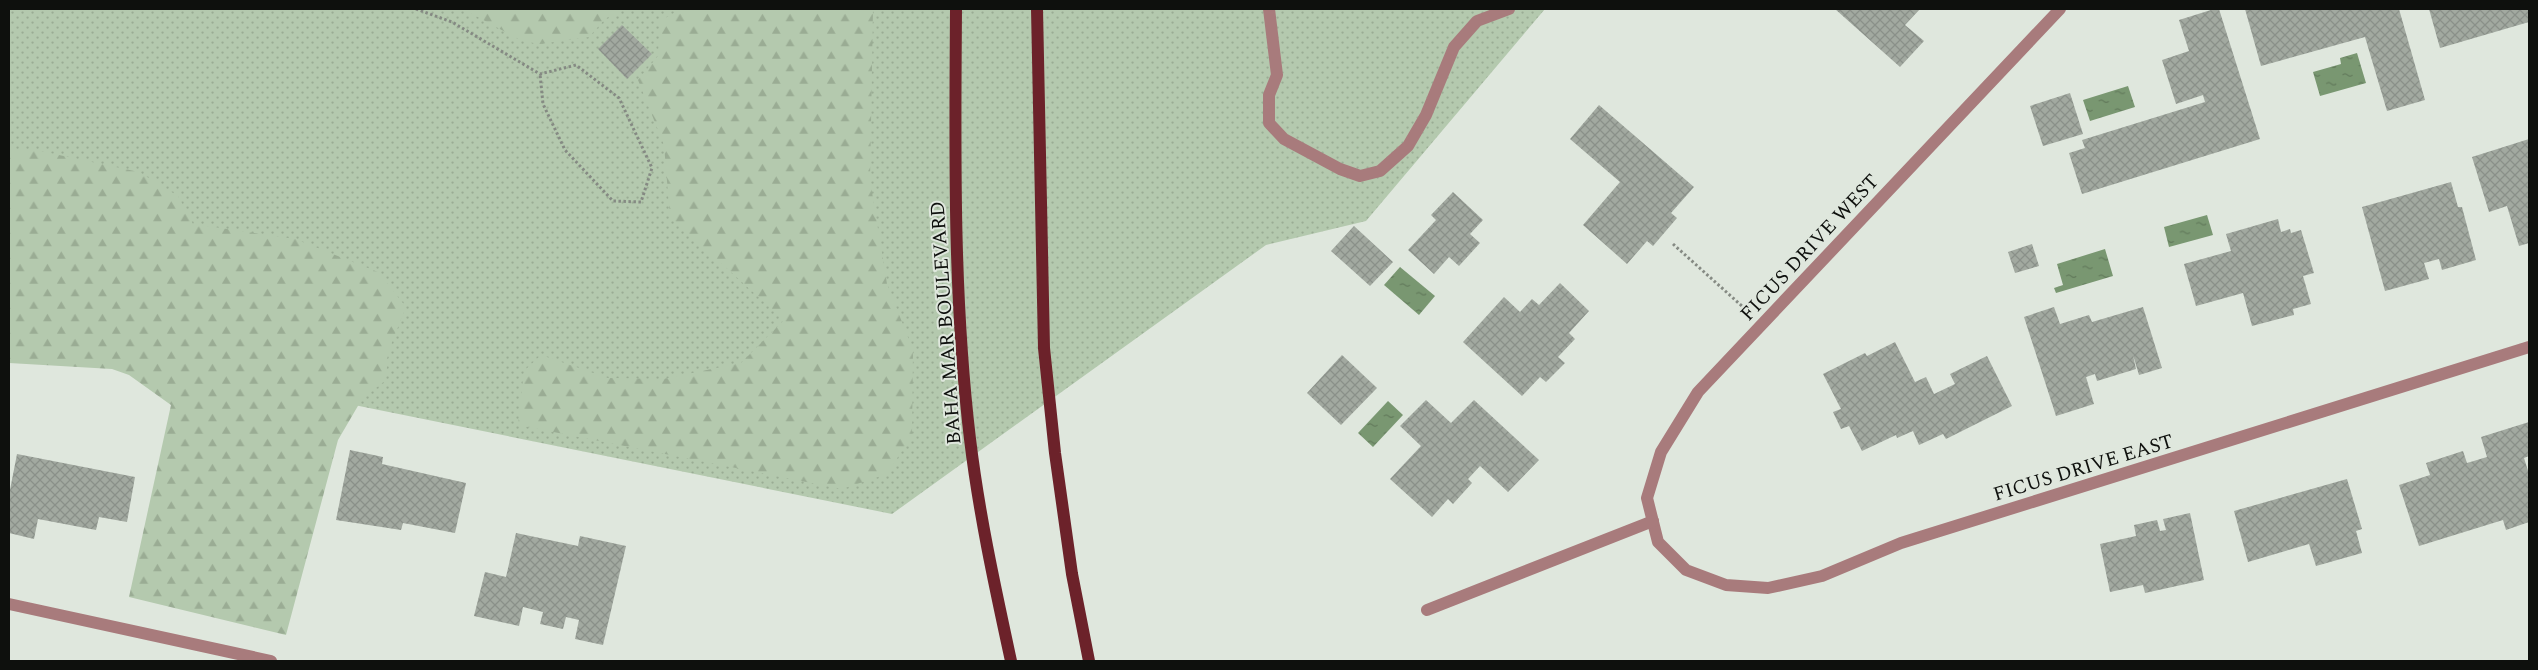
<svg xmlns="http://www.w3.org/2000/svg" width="2538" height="670" font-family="Spectral,serif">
	<defs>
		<pattern id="grass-dots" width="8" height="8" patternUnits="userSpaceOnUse" patternTransform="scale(1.25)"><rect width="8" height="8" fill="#b4c9ae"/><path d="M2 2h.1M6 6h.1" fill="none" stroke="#9aac94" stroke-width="1.8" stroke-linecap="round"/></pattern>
		<pattern id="forest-firs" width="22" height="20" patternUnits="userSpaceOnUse" patternTransform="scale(1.25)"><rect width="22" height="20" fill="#b4c9ae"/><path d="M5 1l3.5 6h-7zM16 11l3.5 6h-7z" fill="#9aac94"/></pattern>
		<pattern id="water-ripples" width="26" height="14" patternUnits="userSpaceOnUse" patternTransform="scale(1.25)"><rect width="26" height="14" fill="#799771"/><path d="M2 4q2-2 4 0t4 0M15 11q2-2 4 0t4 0" fill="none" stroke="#627a5b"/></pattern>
		<pattern id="building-cross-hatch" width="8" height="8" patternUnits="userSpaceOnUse" patternTransform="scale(1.25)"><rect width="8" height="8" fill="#a2a9a0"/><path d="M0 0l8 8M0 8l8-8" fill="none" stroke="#8a9089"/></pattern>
	</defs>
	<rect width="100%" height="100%" fill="#dfe7dd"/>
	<path fill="url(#grass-dots)" d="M9 9H1545L1366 221 1266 245 892 514 9 335Z"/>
	<g fill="url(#forest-firs)">
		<path d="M463 9H622L605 19 589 37 540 44 522 41Z"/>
		<path d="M681 9H720L728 11 729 9H873L870 180 887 284 913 350 912 435 887 474 842 489 518 425 524 371 541 355 608 378 663 379 741 363 784 320 670 217 664 145 638 80 658 56 660 21Z"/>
		<path d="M9 150 40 151 139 172 178 196 193 224 295 239 378 272 406 307 388 352 386 380 362 399 338 440 286 635 129 597 171 405 129 375 112 369 9 363Z"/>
	</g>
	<g fill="url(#water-ripples)">
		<path d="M2357 53 2366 83 2320 96 2313 72 2341 64 2340 58Z"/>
		<path d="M2128 86 2135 107 2090 121 2083 100Z"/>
		<path d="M2207 215 2213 235 2169 247 2164 227Z"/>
		<path d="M2105 249 2113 276 2056 293 2054 288 2063 285 2057 264Z"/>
		<path d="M1400 267 1435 296 1419 315 1384 285Z"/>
		<path d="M1388 401 1403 415 1373 447 1358 433Z"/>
	</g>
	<g fill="url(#building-cross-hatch)">
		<path d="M1835 9H1920L1905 25 1924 41 1900 67Z"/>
		<path d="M2214 9H2219L2260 139 2082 194 2069 153 2085 148 2082 140 2205 102 2203 95 2176 104 2162 60 2189 51 2179 20Z"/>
		<path d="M2245 9H2399L2425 100 2387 111 2365 37 2261 66Z"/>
		<path d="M2429 9H2529V22L2440 48Z"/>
		<path d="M622 25 652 54 627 79 598 49Z"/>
		<path d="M2070 93 2083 134 2043 146 2030 106Z"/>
		<path d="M1599 105 1694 187 1671 213 1677 218 1653 246 1647 241 1627 264 1583 225 1620 182 1570 139Z"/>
		<path d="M2529 139V243L2519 246 2507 206 2489 212 2472 157Z"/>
		<path d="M2451 182 2458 207H2462L2476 260 2442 270 2439 259 2424 263 2429 279 2385 291 2362 207Z"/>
		<path d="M1453 192 1483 220 1470 234 1480 243 1459 266 1449 257 1434 274 1408 250 1436 220 1431 215Z"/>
		<path d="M2278 219 2281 232 2290 229 2291 233 2301 230 2314 273 2303 276 2311 304 2293 309 2294 315 2252 326 2243 293 2196 306 2184 264 2231 251 2226 234Z"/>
		<path d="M1354 226 1393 262 1370 286 1331 251Z"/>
		<path d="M2032 244 2039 266 2015 273 2008 252Z"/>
		<path d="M1560 283 1589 311 1569 333 1575 339 1558 357 1565 363 1546 382 1540 377 1522 396 1463 342 1504 297 1520 312 1532 299 1539 305Z"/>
		<path d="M2054 307 2060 324 2089 315 2092 322 2143 307 2162 368 2139 375 2133 355 2136 369 2097 381 2095 374 2086 377 2094 404 2056 416 2024 317Z"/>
		<path d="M1895 342 1915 382 1926 377 1934 394 1955 384 1950 374 1987 356 2012 406 1946 439 1943 434 1919 445 1913 431 1897 438 1896 435 1862 451 1849 426 1841 429 1833 412 1841 409 1823 374 1865 353 1867 356Z"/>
		<path d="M1342 355 1377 388 1341 425 1307 393Z"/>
		<path d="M1426 400 1451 423 1474 400 1539 460 1508 492 1480 466 1468 479 1472 483 1453 504 1448 499 1432 517 1390 479 1421 446 1400 426Z"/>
		<path d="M2529 422V456L2524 458 2529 474V522L2506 530 2503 520 2419 546 2399 485 2430 475 2426 463 2463 451 2467 463 2487 457 2481 437Z"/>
		<path d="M350 450 383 457 382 464 466 483 455 533 403 523 401 530 336 520Z"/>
		<path d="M17 454 135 477 127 522 99 517 96 530 38 519 34 539 9 533V495Z"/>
		<path d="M2347 479 2362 529 2356 531 2362 553 2316 566 2309 544 2248 562 2234 511Z"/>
		<path d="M2190 513 2204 580 2145 593 2143 585 2110 592 2100 544 2136 536 2134 525 2157 520 2160 531 2166 530 2163 519Z"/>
		<path d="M516 533 578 546 580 536 626 546 603 645 575 639 579 620 566 617 563 629 540 624 543 612 523 607 519 626 474 616 485 572 506 577Z"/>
	</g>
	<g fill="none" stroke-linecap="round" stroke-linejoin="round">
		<g stroke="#858a83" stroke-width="3" stroke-dasharray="2.5 2.5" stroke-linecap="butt">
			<path d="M416 9 452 22 540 74 576 65 619 98 652 168 641 202 613 201 565 150 543 104 540 74"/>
			<path d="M1673 244 1743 307"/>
		</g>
		<g stroke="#a87b7c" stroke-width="12">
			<path d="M1269 9 1277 75 1269 95V123L1284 139 1340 169 1360 176 1380 171 1408 146 1426 115 1454 47 1477 21 1509 9"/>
			<path d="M2060 9 1698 392 1661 452 1647 498 1658 542 1686 570 1726 585 1768 588 1822 576 1901 543 2529 347"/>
			<path d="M9 604 271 661"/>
			<path d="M1427 610 1653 521"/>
		</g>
		<g stroke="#6c222a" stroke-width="12">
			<path d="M956 9C955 152 953 296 970 439 979 514 995 587 1011 661"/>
			<path d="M1037 9 1044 348 1055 453 1072 574 1089 661"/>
		</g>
	</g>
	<g text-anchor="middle" stroke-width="4" stroke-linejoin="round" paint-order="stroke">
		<g font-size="20" fill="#0e100d" stroke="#dfe7dd">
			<text transform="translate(1809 247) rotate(-47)" y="7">FICUS DRIVE WEST</text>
			<text transform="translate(945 323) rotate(-94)" y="7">BAHA MAR BOULEVARD</text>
			<text transform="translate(2083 467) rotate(-17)" y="7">FICUS DRIVE EAST</text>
		</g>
	</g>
	<rect width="2538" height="670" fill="none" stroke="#0e100d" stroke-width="20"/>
</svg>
